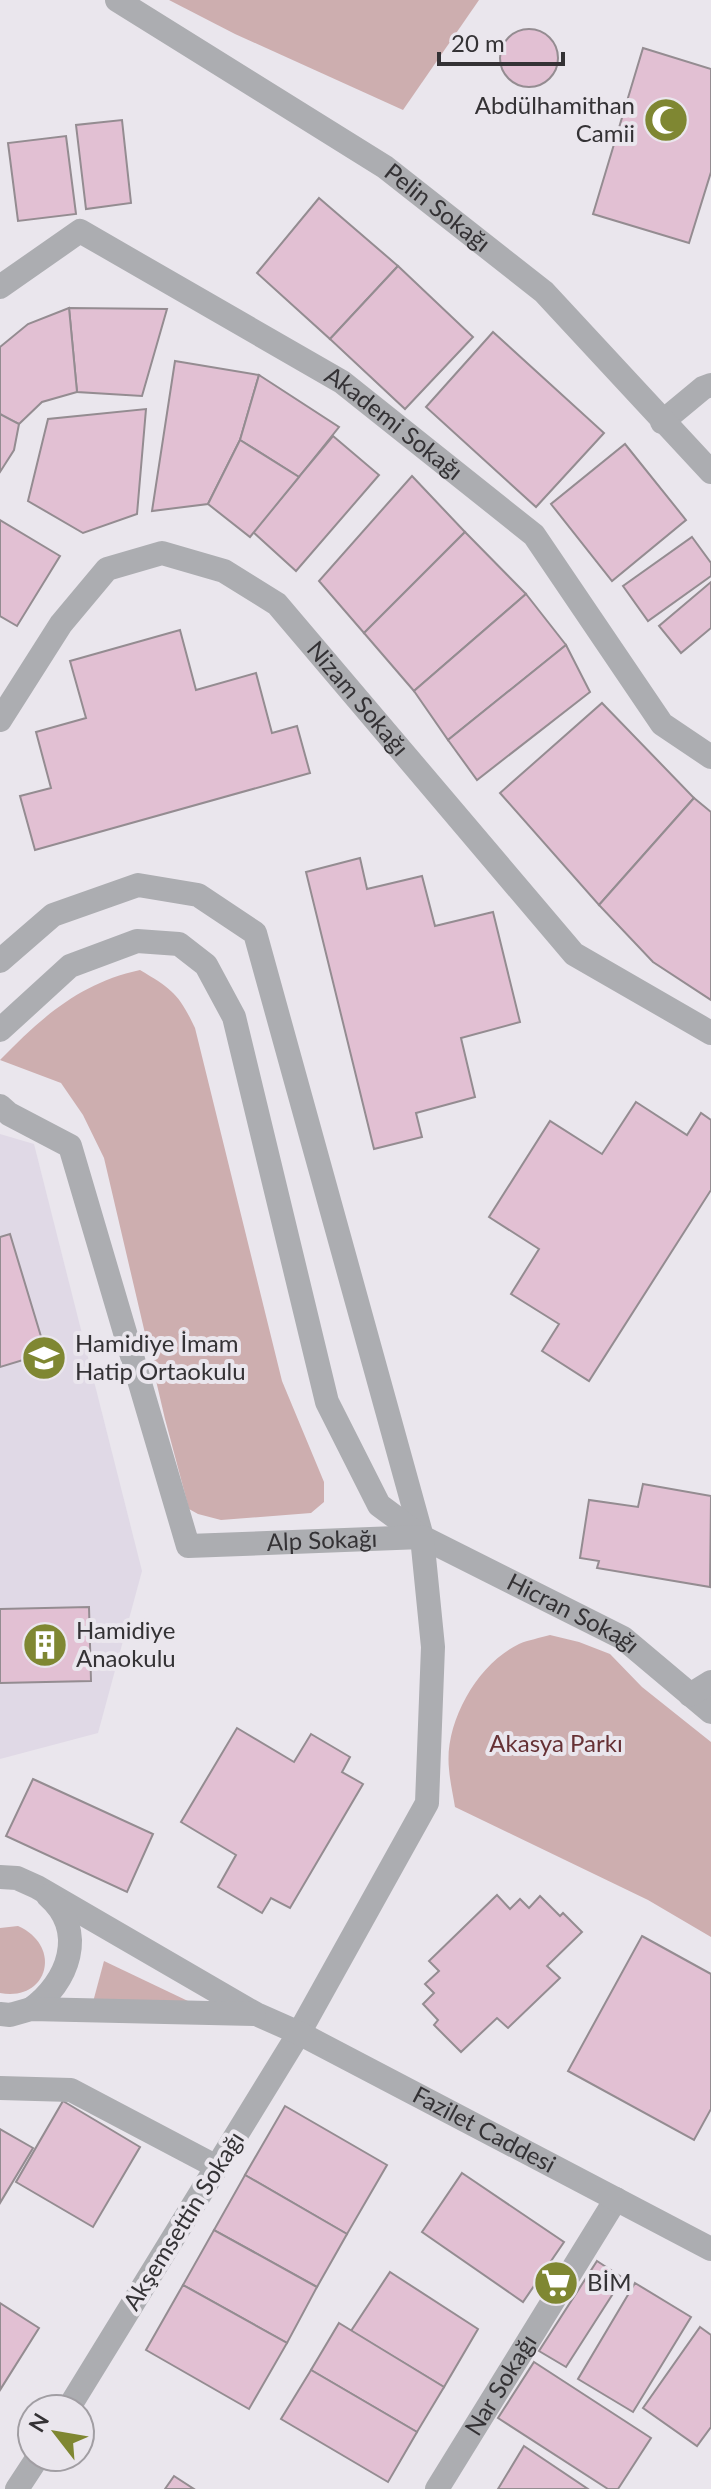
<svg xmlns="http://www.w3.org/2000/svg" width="711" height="2489" font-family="Lato,sans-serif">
	<rect width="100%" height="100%" fill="#eae6ed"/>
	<path fill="#e0d9e6" d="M0 1134 34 1144 142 1571 98 1733 0 1759Z"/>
	<g fill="#cdaeaf">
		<path d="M169 0H479L403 110 235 34Z"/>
		<path d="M140 970C172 989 179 994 195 1028L282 1381 324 1482V1502L311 1513 221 1520 198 1514 189 1509 165 1419 104 1158 83 1115 61 1083 0 1060C42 1017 80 983 140 970Z"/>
		<path d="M550 1635 579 1642 610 1654 642 1687 711 1742V1937L648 1900 455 1807C453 1794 450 1782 449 1769 444 1723 477 1664 519 1644 528 1640 540 1638 550 1635Z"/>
		<path d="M18 1926C63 1946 48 2002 0 1993V1928Z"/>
		<path d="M104 1961 190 2002H93Z"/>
	</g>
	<g fill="#e2c0d3" stroke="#948c91" stroke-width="2">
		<circle cx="529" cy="58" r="29"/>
		<path d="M643 48 711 69V172L689 243 593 214Z"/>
		<path d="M122 120 131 203 86 209 76 125Z"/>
		<path d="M66 136 76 214 18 221 8 143Z"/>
		<path d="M319 198 398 266 330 339 257 273Z"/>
		<path d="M398 266 473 337 405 409 330 339Z"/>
		<path d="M69 308 167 309 142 396 77 392Z"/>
		<path d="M69 308 77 392 42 402 19 424 4 417 0 414V347L28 324Z"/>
		<path d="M493 332 604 433 536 507 426 407Z"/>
		<path d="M175 361 259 375 240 440 208 504 152 511Z"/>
		<path d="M259 375 339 427 299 477 240 440Z"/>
		<path d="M146 409 137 514 83 533 28 501 48 419Z"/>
		<path d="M0 414 19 424 14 450 0 472Z"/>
		<path d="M333 436 379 475 296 571 253 532Z"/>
		<path d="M240 440 299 477 250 537 208 504Z"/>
		<path d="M625 444 686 520 612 581 551 504Z"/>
		<path d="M412 476 465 532 364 633 319 581Z"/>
		<path d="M0 520 60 556 17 626 0 616Z"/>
		<path d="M465 532 526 594 414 691 364 633Z"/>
		<path d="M692 537 711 563V576L648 621 623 586Z"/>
		<path d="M711 582V628L681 653 659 626Z"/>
		<path d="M526 594 566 645 448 740 414 691Z"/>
		<path d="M180 630 196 690 256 673 272 733 297 726 310 773 35 850 20 796 51 788 36 732 86 718 70 661Z"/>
		<path d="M566 645 590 692 477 780 448 740Z"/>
		<path d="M602 703 694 798 599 905 500 793Z"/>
		<path d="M694 798 711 812V1000L653 962 599 905Z"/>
		<path d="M360 858 367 889 422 876 435 926 493 912 520 1022 461 1038 475 1097 416 1113 422 1137 374 1149 306 872Z"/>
		<path d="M636 1102 687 1135 701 1113 711 1120V1190L589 1381 542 1351 559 1324 511 1294 539 1249 489 1217 550 1121 602 1154Z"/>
		<path d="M10 1234 46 1353 0 1367V1237Z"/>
		<path d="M643 1484 711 1496 710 1587 597 1568 599 1561 580 1558 589 1500 638 1507Z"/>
		<path d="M89 1607 91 1681 0 1683V1609Z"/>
		<path d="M237 1728 294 1762 311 1734 350 1757 342 1772 363 1784 290 1908 271 1898 262 1913 218 1887 236 1855 181 1822Z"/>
		<path d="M33 1779 153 1834 127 1892 6 1836Z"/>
		<path d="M497 1895 510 1909 520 1899 529 1908 540 1896 560 1916 563 1913 582 1932 547 1966 560 1978 508 2028 497 2018 461 2052 434 2025 438 2020 423 2004 434 1993 425 1984 439 1971 429 1961Z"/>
		<path d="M642 1936 711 1974V2109L694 2140 568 2071Z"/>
		<path d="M63 2101 140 2147 93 2227 16 2182Z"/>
		<path d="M285 2106 387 2165 347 2234 245 2175Z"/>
		<path d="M0 2129 33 2148 0 2203Z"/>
		<path d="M462 2173 564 2242 523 2302 422 2232Z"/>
		<path d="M245 2175 347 2234 317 2287 214 2230Z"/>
		<path d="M214 2230 317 2287 287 2343 183 2285Z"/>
		<path d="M597 2261 623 2278 566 2367 539 2351Z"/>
		<path d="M390 2272 478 2329 444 2387 351 2331Z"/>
		<path d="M635 2283 691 2317 633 2412 578 2379Z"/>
		<path d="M183 2285 287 2343 249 2409 146 2350Z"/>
		<path d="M0 2303 39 2328 0 2390Z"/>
		<path d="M339 2323 444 2387 417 2432 311 2370Z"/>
		<path d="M700 2327 711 2335V2427L697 2446 643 2408Z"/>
		<path d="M534 2362 651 2438 618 2489H608L498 2418Z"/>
		<path d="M311 2370 417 2432 388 2482 281 2419Z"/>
		<path d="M524 2446 588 2489H498Z"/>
		<path d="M174 2476 194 2489H165Z"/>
	</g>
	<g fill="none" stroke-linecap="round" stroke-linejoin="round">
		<g stroke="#acadb1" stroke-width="24">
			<path d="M662 422 703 388 711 385"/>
			<path d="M0 2088 71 2090 217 2167"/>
		</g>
		<g stroke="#acadb1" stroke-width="24">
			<path id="s1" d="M0 287 80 231 342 382 534 535 662 724 711 757"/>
			<path id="s2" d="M0 720 61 624 107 569 162 553 224 571 277 604 574 954 711 1033"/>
			<path d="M0 961 53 915 138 885 198 895 255 933 422 1537"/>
			<path id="s3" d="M0 1030 70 966 137 941 179 944 206 965 234 1017 327 1402 379 1505 422 1537 623 1638 711 1712"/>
			<path id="s4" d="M0 1106 9 1114 70 1146 188 1546 422 1537 433 1647 427 1803 299 2033 68 2409"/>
			<path d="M690 1695 711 1682"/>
			<path d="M17 2489 38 2457"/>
			<path id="s5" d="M437 2489 616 2199"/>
		</g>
		<g stroke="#acadb1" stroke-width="24">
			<path id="s6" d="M117 0 385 167 544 292 711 472"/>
			<path id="s7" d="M0 1877 17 1878 37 1887 256 2014 299 2033 711 2249"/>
			<path d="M31 2009C68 1983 88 1931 48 1896"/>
			<path d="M0 2014 10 2015 31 2009 254 2014"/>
		</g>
	</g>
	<defs>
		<g id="mosque-disc" transform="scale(2.3)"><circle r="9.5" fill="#7f8732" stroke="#eae6ed"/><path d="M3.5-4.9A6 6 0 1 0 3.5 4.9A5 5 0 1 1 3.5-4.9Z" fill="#fff"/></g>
		<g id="school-disc" transform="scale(2.3)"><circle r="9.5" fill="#7f8732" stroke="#eae6ed"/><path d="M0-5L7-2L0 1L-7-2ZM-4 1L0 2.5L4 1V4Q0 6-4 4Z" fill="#fff"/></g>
		<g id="building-disc" transform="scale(2.3)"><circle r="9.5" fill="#7f8732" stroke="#eae6ed"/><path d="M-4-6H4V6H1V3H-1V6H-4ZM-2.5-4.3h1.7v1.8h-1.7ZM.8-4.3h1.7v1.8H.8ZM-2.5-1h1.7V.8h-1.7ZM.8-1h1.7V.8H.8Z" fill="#fff"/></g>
		<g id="supermarket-disc" transform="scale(2.3)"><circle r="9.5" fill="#7f8732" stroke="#eae6ed"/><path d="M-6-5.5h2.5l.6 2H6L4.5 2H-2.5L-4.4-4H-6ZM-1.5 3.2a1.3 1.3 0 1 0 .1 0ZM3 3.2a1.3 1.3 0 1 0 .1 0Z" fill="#fff"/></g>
	</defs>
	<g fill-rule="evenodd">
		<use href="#mosque-disc" x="666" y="120"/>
		<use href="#school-disc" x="44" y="1358"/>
		<use href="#building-disc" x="45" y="1645"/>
		<use href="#supermarket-disc" x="556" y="2283"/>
	</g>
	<g text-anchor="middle" stroke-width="8" stroke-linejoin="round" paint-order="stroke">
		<g font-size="24" fill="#343235" stroke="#eae6ed" text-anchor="start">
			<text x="635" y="114" text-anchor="end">Abdülhamithan<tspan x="635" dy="28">Camii</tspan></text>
			<text x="75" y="1352">Hamidiye İmam<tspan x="75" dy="28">Hatip Ortaokulu</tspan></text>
			<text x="76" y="1639">Hamidiye<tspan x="76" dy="28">Anaokulu</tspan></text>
			<text x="587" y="2291">BİM</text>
		</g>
		<g font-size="24" fill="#343235" stroke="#eae6ed">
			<text dy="8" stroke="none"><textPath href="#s6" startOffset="382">Pelin Sokağı</textPath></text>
			<text dy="8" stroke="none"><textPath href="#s1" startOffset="466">Akademi Sokağı</textPath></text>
			<text dy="8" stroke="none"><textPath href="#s2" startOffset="494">Nizam Sokağı</textPath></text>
			<text dy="8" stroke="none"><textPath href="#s4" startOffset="632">Alp Sokağı</textPath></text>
			<text dy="8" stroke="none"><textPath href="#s3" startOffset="1036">Hicran Sokağı</textPath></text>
			<text dy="8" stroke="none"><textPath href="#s7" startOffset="548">Fazilet Caddesi</textPath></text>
			<text transform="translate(184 2221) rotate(-58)" y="8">Akşemsettin Sokağı</text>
			<text dy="8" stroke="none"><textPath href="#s5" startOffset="122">Nar Sokağı</textPath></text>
		</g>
		<g font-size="24" fill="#663135" stroke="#eae6ed">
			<text x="556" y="1752">Akasya Parkı</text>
		</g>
	</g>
	<g transform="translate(56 2433) rotate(301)"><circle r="38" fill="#eae6ed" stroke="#a19ea3" stroke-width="2"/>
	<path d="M0-6L14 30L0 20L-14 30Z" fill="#7f8732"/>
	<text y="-12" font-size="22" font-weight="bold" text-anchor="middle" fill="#343235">N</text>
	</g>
	<path d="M439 52v12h124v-12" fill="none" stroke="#343235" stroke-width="4"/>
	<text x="451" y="52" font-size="24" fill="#343235" stroke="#eae6ed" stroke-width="6" paint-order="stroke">20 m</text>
</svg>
